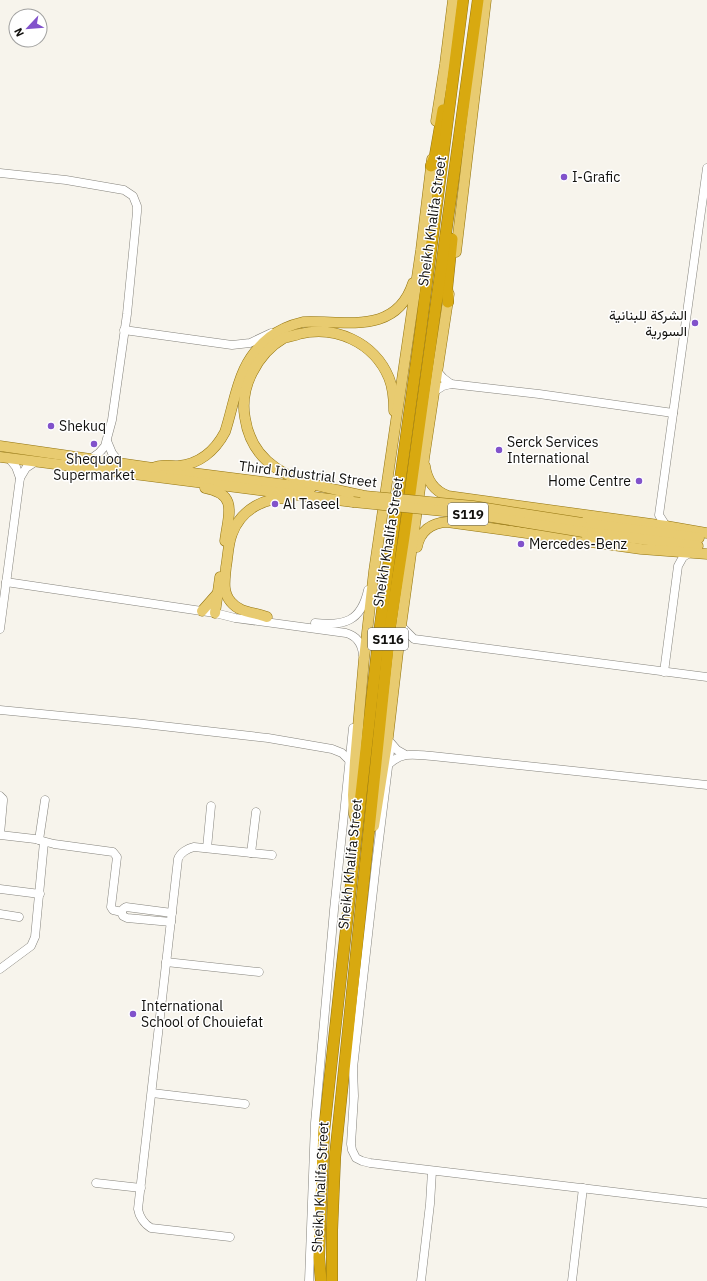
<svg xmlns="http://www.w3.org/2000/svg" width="707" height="1281" font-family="'IBM Plex Sans',Vazirmatn,sans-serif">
	<rect width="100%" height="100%" fill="#f7f4ec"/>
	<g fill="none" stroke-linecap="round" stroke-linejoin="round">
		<g stroke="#85837c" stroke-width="9">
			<g id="minor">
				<path d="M0 173 66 180 124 190 133 196 137 206V212L127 314 112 420 105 446 99 453 92 458"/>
				<path d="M124 330 232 345 250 343 271 333"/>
				<path d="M437 371 443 378 451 384"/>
				<path d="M435 391 443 386 451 384 539 394 673 413"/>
				<path d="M107 441 112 453 120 463"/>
				<path d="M9 458 16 467 20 478"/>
				<path d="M666 526 659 515 707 168"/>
				<path d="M6 582 215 613 235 618 346 633C357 636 362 644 363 655"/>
				<path d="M315 623C344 626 361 622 368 590"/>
				<path d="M401 626 414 639 707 677"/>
				<path d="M0 629 20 478 26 468 35 462"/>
				<path d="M664 672 678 566 683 557 691 552"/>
				<path d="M0 710 135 723 268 738 332 749 342 753 350 761"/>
				<path d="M391 743 397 750 404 754"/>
				<path d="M390 751 376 864 353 1068 354 1096 351 1144 352 1150 356 1158 362 1161 370 1163 707 1203"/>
				<path d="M389 764C403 751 415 755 432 756L707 785"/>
				<path d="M0 796 3 799V801L0 834"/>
				<path d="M0 835 35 839 54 844 113 852 117 857 111 907 113 910 122 912"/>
				<path d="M39 840 45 800"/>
				<path d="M207 848 211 806"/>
				<path d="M251 853 256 812"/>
				<path d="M0 889 40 894"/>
				<path d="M0 914 19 917"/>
				<path d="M171 922 127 918 123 916C121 912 122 909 126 907L172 913"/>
				<path d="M166 962 259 972"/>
				<path d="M0 969 31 946 35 937 44 842"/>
				<path d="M152 1093 245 1104"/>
				<path d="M96 1183 141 1188"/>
				<path d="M230 1237 151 1228C144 1224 139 1216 138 1209L178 859C180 853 188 848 194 847L272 855"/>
				<path d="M309 1281 315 1123 334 910 353 728"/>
				<path d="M421 1281 430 1204 432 1171"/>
				<path d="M572 1281 583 1188"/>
			</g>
		</g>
		<g stroke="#93740f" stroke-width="11">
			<g id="major">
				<path d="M436 121 445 64 453 0"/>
				<path d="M456 252 486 0"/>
				<path d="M0 446 153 468 311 488"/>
				<path d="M0 457 353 502"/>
				<path d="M425 466C427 481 434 491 448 496L666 526 707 533"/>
				<path d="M153 468C161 464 169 466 178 466 199 464 215 451 225 432 237 395 237 363 270 337 280 329 290 325 303 322 344 320 396 336 413 283"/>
				<path d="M205 488C239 494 228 515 225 541"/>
				<path d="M365 496C337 489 300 485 276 468 258 456 248 438 245 418 242 402 245 387 252 373 259 359 270 346 284 338 289 336 294 336 299 334 335 325 374 342 389 378 393 388 394 400 394 411"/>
				<path d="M582 523 699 538"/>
				<path d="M583 532 698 546"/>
				<path d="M417 547C420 531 431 523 447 522L641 549 707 554"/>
				<path d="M202 611 217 594"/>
				<path d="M215 613 220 577"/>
				<path d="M267 617C254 612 240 613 231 602 222 592 225 579 226 567 228 556 228 544 232 534 241 509 265 497 290 498"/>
				<path d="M357 823 354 814 353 795 355 761 364 659 374 571 421 250 432 159"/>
				<path d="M374 826 388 737 401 626 425 452 449 294"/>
			</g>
		</g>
		<g stroke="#93740f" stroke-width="12">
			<g id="highway">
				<path d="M431 166 435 156 443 110"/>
				<path d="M448 302 447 288 452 239"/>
				<path d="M321 1281 319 1257 321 1199 324 1131 356 839 379 634 421 328 463 0"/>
				<path d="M332 1281V1230L335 1157 390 628 404 537 478 0"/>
			</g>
		</g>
		<use href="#minor" stroke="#fff" stroke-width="8"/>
		<use href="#major" stroke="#e8cb70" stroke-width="10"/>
		<use href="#highway" stroke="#d8a910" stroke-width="11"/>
		<g stroke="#93740f" stroke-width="11" stroke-linecap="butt">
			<g id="major-bridge">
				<path d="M365 496 473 506 582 523"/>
				<path d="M353 502 473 514 583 532"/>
			</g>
		</g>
		<use href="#major-bridge" stroke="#e8cb70" stroke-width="10"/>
	</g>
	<g fill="#8152cb" stroke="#fff" stroke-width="1.5">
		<circle cx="564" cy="177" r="4"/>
		<circle cx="695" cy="323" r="4"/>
		<circle cx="51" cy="426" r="4"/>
		<circle cx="94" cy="444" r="4"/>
		<circle cx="499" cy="450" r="4"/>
		<circle cx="639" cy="481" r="4"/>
		<circle cx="275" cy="504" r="4"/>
		<circle cx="521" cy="544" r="4"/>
		<circle cx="133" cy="1014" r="4"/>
	</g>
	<g text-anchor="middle" stroke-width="3" stroke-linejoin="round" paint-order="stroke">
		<g fill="#fff" stroke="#595856" stroke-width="1">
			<rect x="448" y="503" width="40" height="22" rx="3"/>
			<rect x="368" y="628" width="40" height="22" rx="3"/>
		</g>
		<g font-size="13" font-weight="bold" fill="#12110e">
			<text x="468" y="519">S119</text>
			<text x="388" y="644">S116</text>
		</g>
		<g font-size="14" fill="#12110e" stroke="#fff" text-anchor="start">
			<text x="572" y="182">I-Grafic</text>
			<text x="687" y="320" text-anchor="end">الشركة للبنانية<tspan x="687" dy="16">السورية</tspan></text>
			<text x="59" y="431">Shekuq</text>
			<text x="507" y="447">Serck Services<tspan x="507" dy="16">International</tspan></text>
			<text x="94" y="464" text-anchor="middle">Shequoq<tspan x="94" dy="16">Supermarket</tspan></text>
			<text x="631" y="486" text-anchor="end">Home Centre</text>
			<text x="283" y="509">Al Taseel</text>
			<text x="529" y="549">Mercedes-Benz</text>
			<text x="141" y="1011">International<tspan x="141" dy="16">School of Chouiefat</tspan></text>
		</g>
		<g font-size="14" fill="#12110e" stroke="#fff">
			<text transform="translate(432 221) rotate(-82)" y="5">Sheikh Khalifa Street</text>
			<text transform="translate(308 474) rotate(7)" y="5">Third Industrial Street</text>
			<text transform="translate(388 542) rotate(-81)" y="5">Sheikh Khalifa Street</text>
			<text transform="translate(350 864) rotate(-84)" y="5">Sheikh Khalifa Street</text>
			<text transform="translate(320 1187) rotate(-87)" y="5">Sheikh Khalifa Street</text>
		</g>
	</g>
	<g transform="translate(28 28) rotate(244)"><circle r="19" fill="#ffffff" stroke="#a0a09f"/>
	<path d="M0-3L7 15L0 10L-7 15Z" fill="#8152cb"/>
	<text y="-6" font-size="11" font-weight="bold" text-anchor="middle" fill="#12110e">N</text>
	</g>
</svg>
